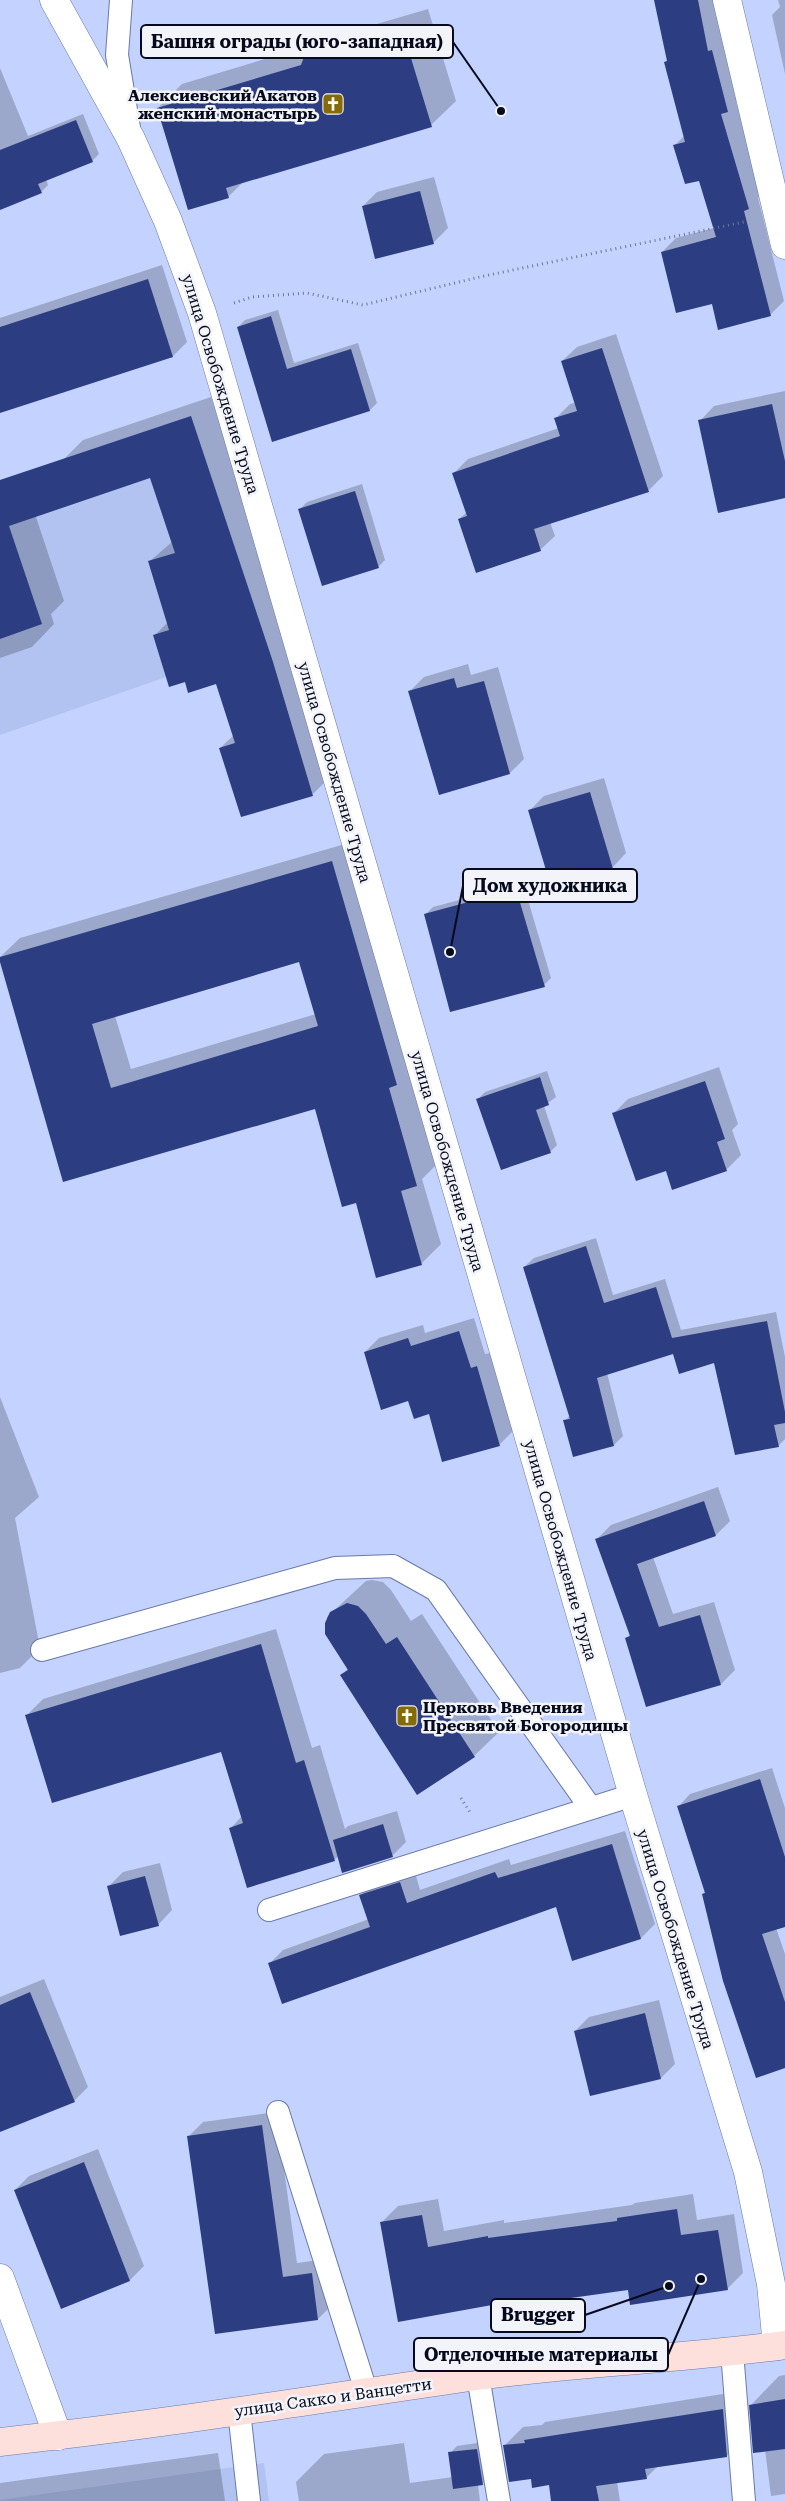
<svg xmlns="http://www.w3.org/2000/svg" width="785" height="2501" font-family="'Roboto Serif',serif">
	<rect width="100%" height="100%" fill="#c3d2fe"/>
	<g fill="#b2c2f1">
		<path d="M191 416 274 665 185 682 166 677 0 735V480Z"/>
		<path d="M264 2463 269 2501H0V2500Z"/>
	</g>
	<g fill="#0003" fill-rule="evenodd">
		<path d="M655 0H715L742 97 736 102 763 194 758 198 784 301 770 315 712 303 662 252 676 238 714 228 700 179 674 146 685 135 666 62 668 60Z"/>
		<path d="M778 0H785V74L772 15 780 7Z"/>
		<path d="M428 9 456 101 431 125 243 182 228 197 158 108 182 84 321 42 341 24 353 31Z"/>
		<path d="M0 68 28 136 83 114 99 154 92 161 46 179 48 185 41 192 0 208Z"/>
		<path d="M434 177 448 228 433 243 363 206 377 192Z"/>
		<path d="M162 265 187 342 173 356 0 412V318Z"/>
		<path d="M278 310 294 363 358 343 377 403 370 410 272 440 238 327 245 320Z"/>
		<path d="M616 334 663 476 648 491 550 522 555 536 540 550 459 519 467 512 454 473 468 459 559 428 555 419 570 404 575 403 562 361 577 347Z"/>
		<path d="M785 391V497L700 421 714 406Z"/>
		<path d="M211 397 292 642 332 775 312 795 220 748 234 735 217 682 186 680 155 635 168 622 149 562 173 541 151 476 63 460 83 440Z"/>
		<path d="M362 484 385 560 378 567 300 509 307 502Z"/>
		<path d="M28 493 64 601 51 614 54 624 32 647 0 658V507Z"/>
		<path d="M468 664 471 675 498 667 524 759 510 773 410 691 424 677Z"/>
		<path d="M604 778 626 853 612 868 529 811 544 796Z"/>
		<path d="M352 842 436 1165 422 1179 441 1244 421 1264 357 1202 316 1108 64 1180 0 957 20 938ZM300 961 316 1014 131 1069 115 1016Z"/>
		<path d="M523 883 551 978 544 985 426 914 433 907Z"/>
		<path d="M719 1067 738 1124 732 1130 741 1155 726 1170 667 1169 614 1113 628 1099Z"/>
		<path d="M547 1071 556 1097 544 1106 557 1145 550 1152 478 1099 485 1092Z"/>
		<path d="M596 1238 613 1295 665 1279 681 1330 776 1312 785 1357V1439L778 1446 723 1392 721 1393 715 1362 674 1353 607 1373 623 1436 614 1445 565 1421 570 1415 524 1267 534 1258Z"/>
		<path d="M474 1318 485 1354 491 1353 514 1430 499 1445 429 1413 409 1400 365 1352 379 1338 423 1325 425 1333Z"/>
		<path d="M0 1397 39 1497 15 1518 40 1648 20 1668 0 1673Z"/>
		<path d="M718 1487 730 1521 716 1535 653 1557 673 1614 714 1602 735 1670 721 1684 626 1638 631 1634 597 1539 611 1525Z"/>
		<path d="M372 1580 383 1582 391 1590 411 1621 422 1614 499 1732 474 1756 341 1675 349 1668 327 1634V1617L366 1581Z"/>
		<path d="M276 1629 312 1748 320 1745 345 1829 348 1826 397 1811 406 1842 392 1856H339L334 1860 230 1829 242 1816 221 1751 27 1715 43 1699Z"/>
		<path d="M772 1768 785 1808V1926L776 1928 785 1954V2067L703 1894 706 1891 678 1807 690 1794Z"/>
		<path d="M625 1831 655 1924 641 1938 573 1959 557 1906 269 1964 283 1950 369 1919 360 1896 374 1882 414 1869 420 1890 509 1859 511 1865Z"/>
		<path d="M160 1863 172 1910 158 1925 108 1887 123 1872Z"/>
		<path d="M44 1979 88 2087 74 2101 0 2131V1997Z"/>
		<path d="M659 2000 675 2064 661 2078 591 2095 575 2031 589 2017Z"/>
		<path d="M276 2112 297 2263 326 2259 332 2305 318 2319 216 2333 189 2136 203 2122Z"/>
		<path d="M98 2149 144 2266 130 2280 61 2307 15 2190 29 2176Z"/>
		<path d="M693 2194 697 2220 734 2214 743 2273 727 2289H629L522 2299 382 2222 398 2206 438 2199 444 2231 504 2220V2223L632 2205 635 2203Z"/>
		<path d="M785 2375V2494L771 2496 765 2450 751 2405 779 2376Z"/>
		<path d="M742 2391 746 2437 727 2456 658 2466 646 2478 617 2482 620 2501H552L550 2484 532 2478 504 2446 523 2427 542 2425 545 2422Z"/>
		<path d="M484 2442 490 2477 482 2484 478 2485 480 2501H299L296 2482 324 2454 404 2443 410 2483 453 2477 450 2453 457 2446Z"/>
		<path d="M218 2453 225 2501H0V2483Z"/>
	</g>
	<g fill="#2c3d81" fill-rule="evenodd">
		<path d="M654 0H698L708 51 712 50 728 112 721 114 749 209 744 211 771 316 718 330 712 304 676 313 661 252 716 237 699 181 685 184 673 145 685 142 664 62 667 61Z"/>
		<path d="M403 32 432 127 226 188 229 198 188 210 157 108 301 65 304 57 316 47 328 55Z"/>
		<path d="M76 120 93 162 38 184 42 193 0 210V150Z"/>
		<path d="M420 191 434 244 375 259 362 206Z"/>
		<path d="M148 279 173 357 0 413V327Z"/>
		<path d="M271 316 287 369 351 349 370 411 272 442 237 327Z"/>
		<path d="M602 348 649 492 534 529 541 551 476 573 458 519 467 516 452 473 560 436 554 418 577 411 561 361Z"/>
		<path d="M772 404 785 461V498L718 513 698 420Z"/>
		<path d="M191 416 273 662 313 796 241 817 219 748 235 743 216 684 188 693 185 682 169 687 153 635 169 630 148 561 175 553 150 478 9 526 42 624 0 639V480Z"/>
		<path d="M355 491 379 568 322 586 298 509Z"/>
		<path d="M454 678 457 688 484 681 510 774 439 795 408 691Z"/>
		<path d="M590 792 613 869 551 887 528 810Z"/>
		<path d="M332 861 397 1085 389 1088 417 1186 401 1191 422 1265 376 1278 356 1203 342 1207 315 1109 63 1182 0 962V957ZM299 962 318 1026 111 1088 92 1024Z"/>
		<path d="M516 889 545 987 450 1012 424 914Z"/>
		<path d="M540 1077 549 1105 536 1110 551 1153 501 1170 476 1099Z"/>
		<path d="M705 1081 725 1139 717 1142 727 1171 672 1190 666 1171 636 1181 612 1113Z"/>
		<path d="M586 1246 604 1303 656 1287 672 1338 767 1321 785 1412V1423L774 1425 779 1447 735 1455 714 1363 679 1374 673 1354 597 1378 614 1446 573 1457 563 1420 570 1419 523 1267Z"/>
		<path d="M459 1331 471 1368 477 1366 500 1446 442 1462 429 1414 414 1419 408 1401 381 1410 364 1352 408 1338 411 1346Z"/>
		<path d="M704 1501 716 1536 637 1564 659 1627 700 1615 721 1685 646 1707 625 1638 630 1636 595 1539Z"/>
		<path d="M347 1603 358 1606 366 1614 386 1644 397 1637 475 1757 417 1795 340 1675 348 1670 325 1634V1623L330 1612Z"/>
		<path d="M261 1644 296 1763 304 1760 335 1861 247 1888 229 1828 243 1823 221 1752 52 1803 25 1715Z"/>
		<path d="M760 1779 785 1857V1927L762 1934 785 2002V2068L756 2078 723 1981 702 1894 705 1893 677 1806Z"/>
		<path d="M383 1824 393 1857 342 1873 333 1840Z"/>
		<path d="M612 1844 641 1939 572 1961 556 1907 282 2004 268 1963 370 1927 359 1895 400 1882 407 1903 495 1872 498 1878Z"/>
		<path d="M145 1876 159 1926 120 1936 107 1886Z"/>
		<path d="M30 1992 75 2102 0 2132V2005Z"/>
		<path d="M645 2013 661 2079 590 2096 574 2031Z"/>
		<path d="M262 2125 283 2277 312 2273 318 2320 215 2334 187 2136Z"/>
		<path d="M84 2162 130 2281 61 2309 14 2190Z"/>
		<path d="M677 2209 681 2235 718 2230 728 2290 630 2305 628 2290 521 2305 520 2300 398 2322 380 2222 422 2215 428 2247 488 2236V2238L617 2221V2218Z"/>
		<path d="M785 2399V2449L753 2453 749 2405Z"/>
		<path d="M723 2409 727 2457 645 2469 647 2479 596 2486 599 2501H551L549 2485 532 2488 531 2479 509 2482 503 2445 525 2443 524 2440Z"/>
		<path d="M477 2449 483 2485 453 2489 448 2452Z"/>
	</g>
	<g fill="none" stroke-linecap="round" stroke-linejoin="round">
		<g stroke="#697aab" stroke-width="24">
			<g id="lane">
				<path d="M121 0 117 55 129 128"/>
				<path d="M42 1650 335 1568 393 1566 436 1590 590 1807"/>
				<path d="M269 1910 633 1795"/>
				<path d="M278 2112 367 2394"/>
				<path d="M732 2352 744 2501"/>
				<path d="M478 2376 499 2501"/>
				<path d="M239 2411 249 2501"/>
			</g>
		</g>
		<g stroke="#697aab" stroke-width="29">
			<g id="street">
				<path d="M54 0 131 139 168 221 202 313 633 1795 748 2172 771 2284 777 2346"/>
				<path d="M727 0 785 245"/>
				<path d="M0 2278 58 2436"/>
			</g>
		</g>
		<g stroke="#697aab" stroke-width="29">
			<path id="secondary" d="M0 2442C159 2425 318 2399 477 2376 579 2362 683 2359 785 2345"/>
		</g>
		<g stroke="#6d7797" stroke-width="3" stroke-dasharray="1 4" stroke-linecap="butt">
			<path d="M234 303 252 297 307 293 363 305 484 276 744 222"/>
			<path d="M461 1798 471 1814"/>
		</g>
		<use href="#lane" stroke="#fff" stroke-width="22"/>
		<use href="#street" stroke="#fff" stroke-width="28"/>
		<use href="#secondary" stroke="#fde0dc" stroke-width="28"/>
	</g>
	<defs>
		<g id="church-square" transform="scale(1.125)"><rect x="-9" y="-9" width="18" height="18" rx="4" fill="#866a07" stroke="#f2f4fa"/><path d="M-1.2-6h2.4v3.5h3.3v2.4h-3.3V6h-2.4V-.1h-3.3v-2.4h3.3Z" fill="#fff"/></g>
	</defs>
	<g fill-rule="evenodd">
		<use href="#church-square" x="333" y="104"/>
		<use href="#church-square" x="407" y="1716"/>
	</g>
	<g text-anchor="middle" stroke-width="5" stroke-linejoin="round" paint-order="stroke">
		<g font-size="16" font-weight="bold" fill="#060a1c" stroke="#f2f4fa" text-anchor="end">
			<text x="317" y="101">Алексиевский Акатов<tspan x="317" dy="18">женский монастырь</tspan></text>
			<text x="423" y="1713" text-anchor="start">Церковь Введения<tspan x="423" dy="18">Пресвятой Богородицы</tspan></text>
		</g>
		<g font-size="16" fill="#060a1c" stroke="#f2f4fa">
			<text transform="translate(221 384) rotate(73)" y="6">улица Освобождение Труда</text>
			<text transform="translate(335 772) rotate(74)" y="6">улица Освобождение Труда</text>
			<text transform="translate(448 1161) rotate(74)" y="6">улица Освобождение Труда</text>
			<text transform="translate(561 1550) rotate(74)" y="6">улица Освобождение Труда</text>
			<text transform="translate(676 1939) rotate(73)" y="6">улица Освобождение Труда</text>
			<text transform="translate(333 2397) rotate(-8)" y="6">улица Сакко и Ванцетти</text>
		</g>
	</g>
	<path fill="none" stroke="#060a1c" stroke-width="2" d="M501 111L453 42M450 952L463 886M669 2286L585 2315M701 2279L668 2355"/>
	<g fill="#060a1c" stroke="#f2f4fa" stroke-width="2">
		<circle cx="501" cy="111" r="5"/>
		<circle cx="450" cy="952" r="5"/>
		<circle cx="669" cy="2286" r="5"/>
		<circle cx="701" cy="2279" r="5"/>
	</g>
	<g fill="#f2f4fa" stroke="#060a1c" stroke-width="2">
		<rect x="141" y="25" width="312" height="33" rx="5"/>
		<rect x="463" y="869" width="174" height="33" rx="5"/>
		<rect x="491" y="2299" width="94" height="33" rx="5"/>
		<rect x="414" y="2338" width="254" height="33" rx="5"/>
	</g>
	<g font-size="18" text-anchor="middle" font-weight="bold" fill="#060a1c">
		<text x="297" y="48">Башня ограды (юго-западная)</text>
		<text x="550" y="892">Дом художника</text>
		<text x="538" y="2321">Brugger</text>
		<text x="541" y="2361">Отделочные материалы</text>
	</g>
</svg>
